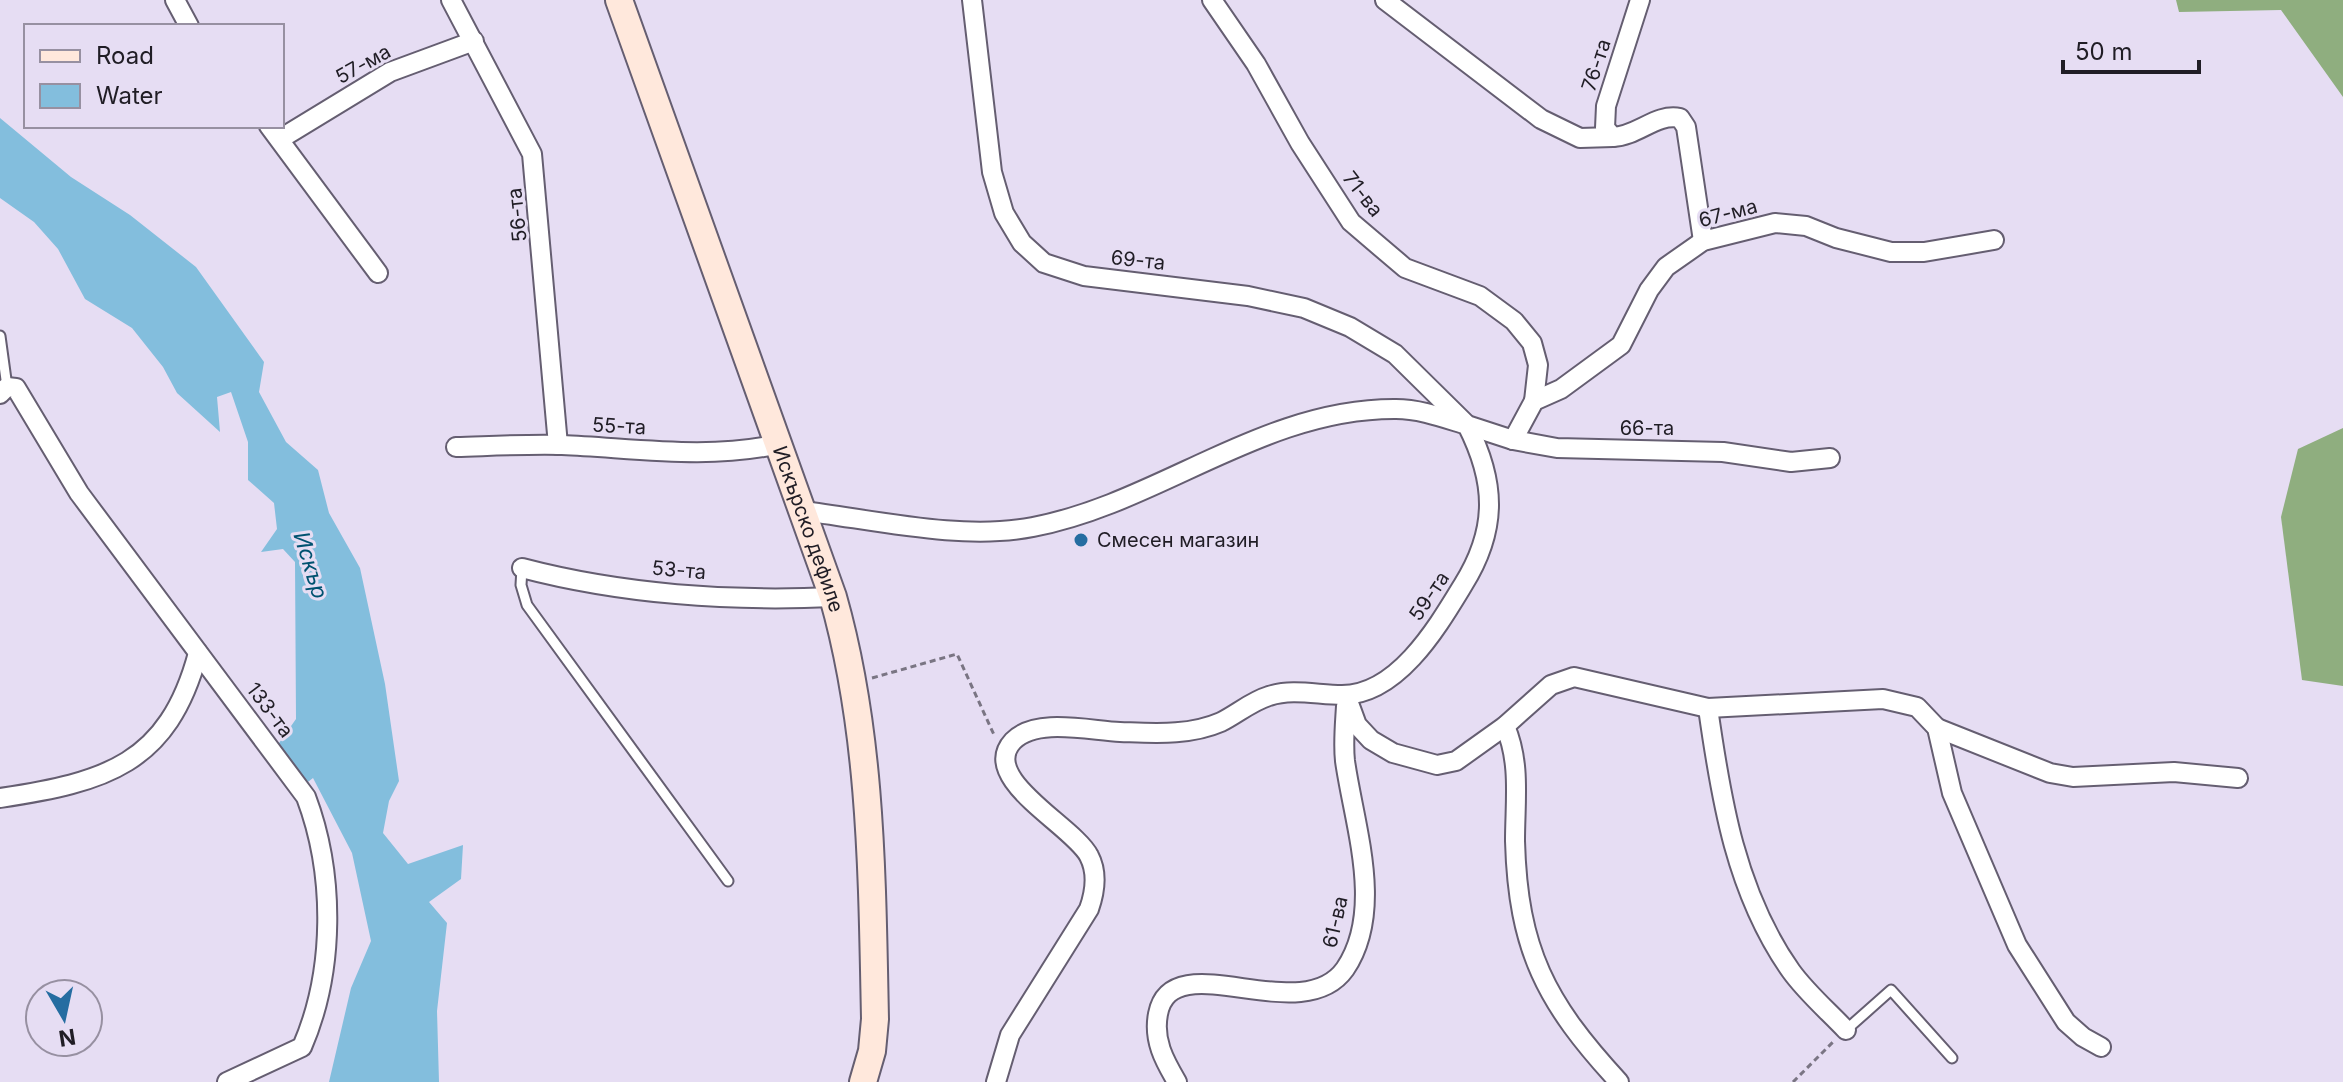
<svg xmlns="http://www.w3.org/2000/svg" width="2343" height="1082" font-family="Inter,sans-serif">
	<rect width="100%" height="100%" fill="#e6ddf3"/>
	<g fill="#8fae7f">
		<path d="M2176 0H2343V97L2281 10 2179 12Z"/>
		<path d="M2343 428V686L2302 680 2281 517 2298 449Z"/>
	</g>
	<path fill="#83bedd" d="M0 118 71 177 130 215 196 267 264 362 259 392 286 442 318 470 329 513 360 568 385 684 399 781 389 801 383 833 408 864 463 845 461 879 429 902 447 923 437 1011 439 1082H329L351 988 371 941 352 853 313 778 304 785 277 746 296 719 295 562 283 549 261 552 277 529 274 503 248 480V442L231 392 217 397 220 432 177 393 163 367 132 328 85 299 58 249 34 222 0 198Z"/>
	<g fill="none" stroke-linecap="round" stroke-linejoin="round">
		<g stroke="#655e71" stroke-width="13">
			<g id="service">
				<path d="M0 336 7 387"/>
				<path d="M522 568 521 585 527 605 728 881"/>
				<path d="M1846 1030 1891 990 1952 1058"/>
			</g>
		</g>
		<g stroke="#655e71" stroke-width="22">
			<g id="minor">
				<path d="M175 0 189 26"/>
				<path d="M451 0 532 154 558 445"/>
				<path d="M972 0 992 172 1004 213 1022 243 1044 263 1084 276 1248 296 1304 308 1350 327 1395 354 1467 425 1513 440 1557 448 1723 452 1791 462 1830 458"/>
				<path d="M1212 0 1256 64 1300 143 1351 222 1405 268 1480 296 1514 321 1532 343 1538 365 1534 401"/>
				<path d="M1385 0 1541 119 1580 138 1613 137"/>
				<path d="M1640 0 1606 106 1605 128 1613 137C1638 136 1656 113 1680 118L1686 127 1703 241"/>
				<path d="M269 126 378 273"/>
				<path d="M280 139 390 72 474 41"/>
				<path d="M0 394 7 387 16 388 79 493 306 797C335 874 335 971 302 1047L227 1082"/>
				<path d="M1513 440 1534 401 1561 389 1621 345 1649 290 1666 267 1703 241 1775 223 1806 226 1836 238 1891 252H1924L1994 240"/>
				<path d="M456 447C491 446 527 444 562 445 634 448 708 460 779 444"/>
				<path d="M803 511C875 520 963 541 1033 527 1159 503 1263 408 1396 409 1420 409 1444 418 1467 425 1496 482 1498 529 1463 585 1438 626 1398 695 1342 695 1318 695 1292 688 1269 696 1252 701 1237 714 1221 722 1189 736 1153 733 1120 732 1091 731 1036 717 1013 741 978 779 1074 826 1089 856 1098 873 1095 892 1089 909L1010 1035 996 1082"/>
				<path d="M522 568C621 594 731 602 833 597"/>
				<path d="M1346 695 1357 725 1371 740 1393 753 1437 765 1456 761 1505 726 1551 685 1574 677 1708 708 1883 699 1917 707 1937 728 1952 793 2017 945 2066 1022 2083 1037 2101 1047"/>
				<path d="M1708 708C1721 800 1736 893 1791 971 1806 992 1828 1011 1846 1030"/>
				<path d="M1505 726C1521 763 1515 801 1515 841 1518 950 1546 1003 1619 1082"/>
				<path d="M1937 728 2050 773 2073 777 2174 772 2238 778"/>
				<path d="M0 798C105 782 168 765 198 653"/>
				<path d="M1177 1082C1164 1060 1153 1040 1158 1014 1172 942 1301 1031 1345 969 1385 910 1354 825 1345 761 1343 743 1345 724 1346 706"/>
			</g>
		</g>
		<g stroke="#655e71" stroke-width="30">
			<g id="secondary">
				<path id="s1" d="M619 0 833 597C872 734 872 877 875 1019L872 1051 863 1082"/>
			</g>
		</g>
		<g stroke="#7a7583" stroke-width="3" stroke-dasharray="6 4" stroke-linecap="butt">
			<path d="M872 678 957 654 995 737"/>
			<path d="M1793 1082 1833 1042"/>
		</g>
		<use href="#service" stroke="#fff" stroke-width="9"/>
		<use href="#minor" stroke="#fff" stroke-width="18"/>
		<use href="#secondary" stroke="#ffe8dc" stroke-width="26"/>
	</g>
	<circle fill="#256da1" stroke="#e6ddf3" stroke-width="3" cx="1081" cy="540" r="8"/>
	<g text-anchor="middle" stroke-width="6" stroke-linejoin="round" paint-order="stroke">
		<g font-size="20" fill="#201d25" stroke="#e6ddf3">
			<text transform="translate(363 64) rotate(-29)" y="7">57-ма</text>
			<text transform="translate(1596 65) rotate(-72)" y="7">76-та</text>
			<text transform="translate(1363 194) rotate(52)" y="7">71-ва</text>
			<text transform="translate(1728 213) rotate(-15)" y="7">67-ма</text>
			<text transform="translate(517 215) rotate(-96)" y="7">56-та</text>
			<text transform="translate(1138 260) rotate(6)" y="7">69-та</text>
			<text transform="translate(619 426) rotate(3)" y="7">55-та</text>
			<text x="1647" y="435">66-та</text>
			<text dy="7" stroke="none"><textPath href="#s1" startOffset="562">Искърско дефиле</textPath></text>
			<text transform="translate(679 570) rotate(5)" y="7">53-та</text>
			<text transform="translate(1429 596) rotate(-56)" y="7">59-та</text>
			<text transform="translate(270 710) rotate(53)" y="7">133-та</text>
			<text transform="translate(1335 922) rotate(-77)" y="7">61-ва</text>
		</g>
		<g font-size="20" fill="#201d25" stroke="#e6ddf3" text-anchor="start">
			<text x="1097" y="547">Смесен магазин</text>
		</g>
		<g font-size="22" font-style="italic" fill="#005270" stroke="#e6ddf3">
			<text transform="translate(311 565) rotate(73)" y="8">Искър</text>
		</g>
	</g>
	<rect x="24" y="24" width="260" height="104" fill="#e6ddf3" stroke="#9790a1" stroke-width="2"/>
	<rect x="40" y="50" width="40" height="12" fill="#ffe8dc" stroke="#9790a1" stroke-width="2"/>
	<text x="96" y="64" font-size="24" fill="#201d25">Road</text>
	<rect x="40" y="84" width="40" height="24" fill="#83bedd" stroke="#9790a1" stroke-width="2"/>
	<text x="96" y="104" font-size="24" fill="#201d25">Water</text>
	<g transform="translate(64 1018) rotate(171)"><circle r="38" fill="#e6ddf3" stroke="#9790a1" stroke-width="2"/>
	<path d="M0-6L14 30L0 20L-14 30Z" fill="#256da1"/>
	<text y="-12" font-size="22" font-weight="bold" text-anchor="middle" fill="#201d25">N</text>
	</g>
	<path d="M2063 60v12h136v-12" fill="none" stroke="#201d25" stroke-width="4"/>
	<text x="2075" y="60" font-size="24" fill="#201d25" stroke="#e6ddf3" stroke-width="6" paint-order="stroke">50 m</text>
</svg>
